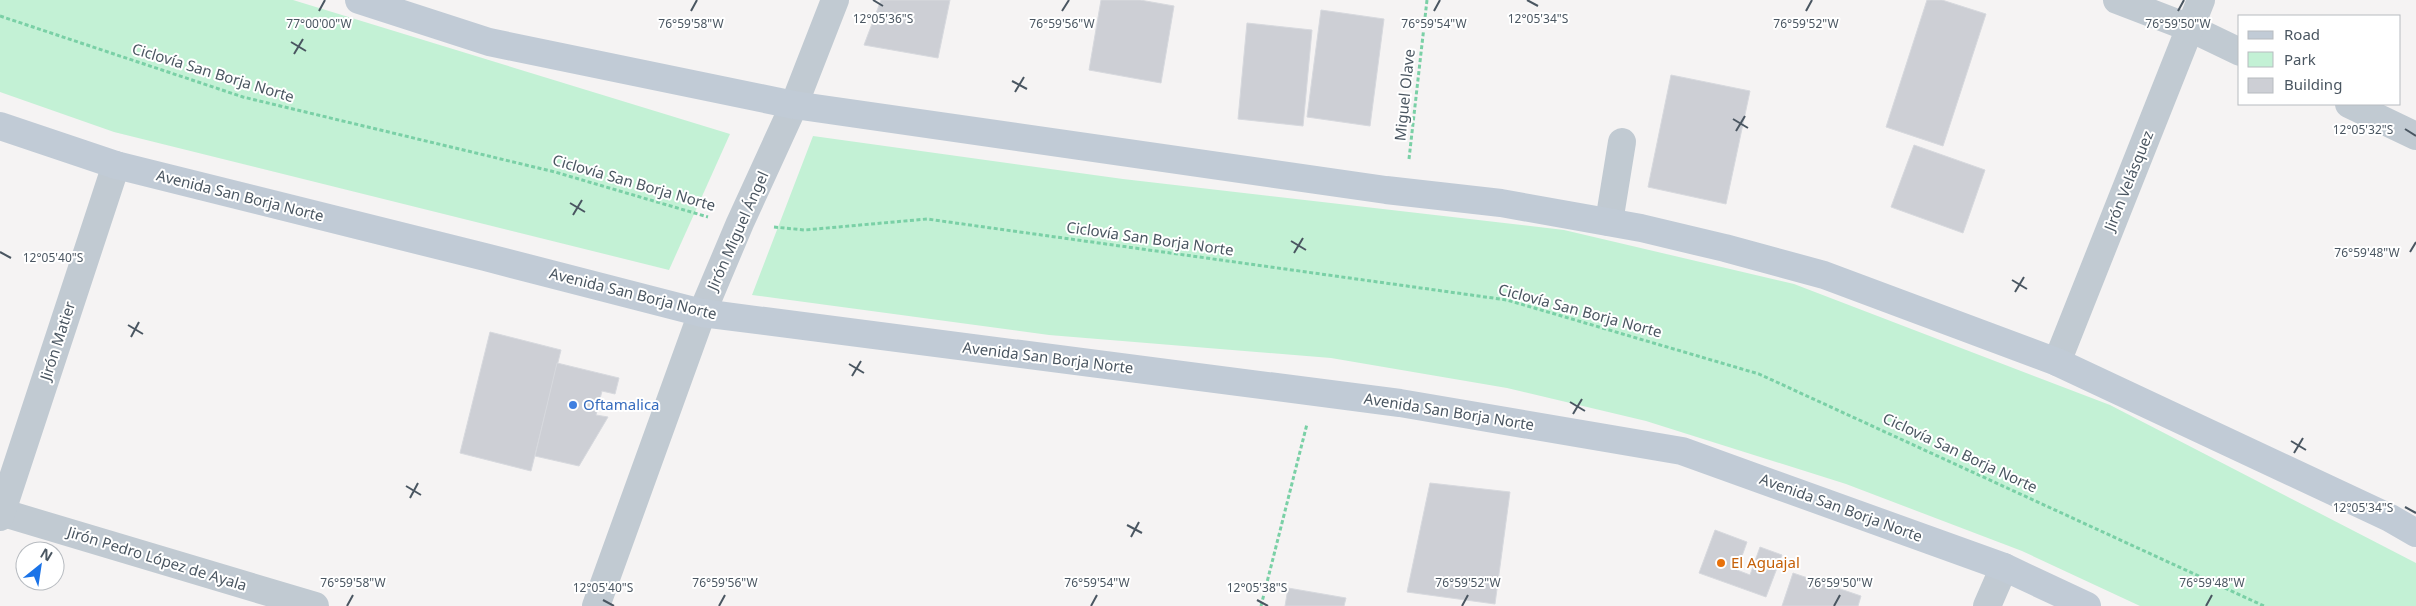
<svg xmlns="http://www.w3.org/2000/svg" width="2416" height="606" font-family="'Noto Sans',sans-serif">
	<rect width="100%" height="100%" fill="#f5f3f3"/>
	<g fill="#c3f1d5">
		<path d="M0 0H293L730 134 669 270 114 132 0 92Z"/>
		<path d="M813 136 1123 179 1564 230 1794 284 2110 405 2416 563V606H2140L2022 551 1846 484 1646 421 1507 388 1331 358 1049 335 752 295Z"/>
	</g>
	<g fill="#cdcfd5" stroke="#d7d9de">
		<path d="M881 0H950L938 58 864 45Z"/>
		<path d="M1101 0H1140L1174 6 1161 83 1089 70Z"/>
		<path d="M1927 0H1942L1986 14 1943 146 1886 127Z"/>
		<path d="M1321 10 1384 19 1370 126 1307 117Z"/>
		<path d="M1247 23 1312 30 1303 126 1238 119Z"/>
		<path d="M1671 75 1750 91 1726 204 1648 187Z"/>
		<path d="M1914 145 1985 170 1963 233 1891 207Z"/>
		<path d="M490 332 561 350 531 471 460 453Z"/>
		<path d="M557 363 619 378 615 394 602 391 596 415 608 417 579 466 535 456Z"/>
		<path d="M1430 483 1510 492 1495 604 1407 592Z"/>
		<path d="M1715 530 1747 542 1737 570 1750 575 1760 547 1782 555 1766 597 1699 573Z"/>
		<path d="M1793 573 1861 596 1858 606H1782Z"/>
		<path d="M1288 588 1346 598 1344 606H1285Z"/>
	</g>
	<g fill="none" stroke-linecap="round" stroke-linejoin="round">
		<g stroke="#7ad0a6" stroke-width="3" stroke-dasharray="4 2.5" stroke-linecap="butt">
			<path d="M0 16 243 97 555 172 708 217"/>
			<path d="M1409 159 1427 0"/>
			<path d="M774 227 805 230 927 219 1507 300 1759 374 2264 606"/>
			<path d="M1261 606 1307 424"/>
		</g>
		<g stroke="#c1cad2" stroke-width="28">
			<path d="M2117 0 2190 28 2240 52"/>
			<path d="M2349 104 2416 136"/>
			<path d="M1609 222 1622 142"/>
			<path d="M2057 362 2201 0"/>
			<path d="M0 512 315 606"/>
			<path d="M0 517 116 165"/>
			<path d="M596 606 702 313 740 223 794 105 835 0"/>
			<path d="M1987 606 2004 567"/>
		</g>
		<g stroke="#c1cbd6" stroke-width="28">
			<path d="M359 0 489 42 794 105 1386 190 1501 203 1641 228 1725 248 1824 275 2057 362 2390 518 2416 533"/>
			<path d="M0 126 116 165 485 257 702 313 1400 403 1682 451 2004 567 2087 606"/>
		</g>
	</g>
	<path fill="none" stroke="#4a5661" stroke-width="2" d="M873 0 883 6M1527 0 1538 6M319 11 325 0M691 11 697 0M1062 11 1069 0M1434 11 1440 0M1806 11 1812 0M2178 11 2184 0M291 42 306 51M294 54 303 39M1012 81 1027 89M1015 92 1024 77M1733 119 1748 128M2405 129 2416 136M1736 131 1745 116M570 203 585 212M573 215 582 200M1291 241 1306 250M0 252 11 258M2410 252 2416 242M1294 253 1303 238M2012 280 2027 289M2015 292 2024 277M128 325 143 334M131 337 139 322M849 364 864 373M852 376 861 361M1570 402 1585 411M1573 414 1582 399M2291 441 2306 450M2294 453 2303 438M406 486 421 495M410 498 418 483M2405 507 2416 513M1127 525 1142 533M1131 537 1139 522M603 600 614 606M1257 600 1268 606M347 606 353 595M719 606 725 595M1091 606 1097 595M1462 606 1468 595M1834 606 1840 595M2206 606 2212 595"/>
	<circle fill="#3f7fe0" stroke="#fff" stroke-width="2" cx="573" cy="405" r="5"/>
	<circle fill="#e8710a" stroke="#fff" stroke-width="2" cx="1721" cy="563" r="5"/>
	<g text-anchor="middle" stroke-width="4" stroke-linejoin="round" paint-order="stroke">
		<g font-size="15" fill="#4a5661" stroke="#fff">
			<text transform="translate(213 73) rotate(17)" y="5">Ciclovía San Borja Norte</text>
			<text transform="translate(1405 95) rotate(-84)" y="5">Miguel Olave</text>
			<text transform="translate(2129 181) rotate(-68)" y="5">Jirón Velásquez</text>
			<text transform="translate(634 183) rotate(16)" y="5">Ciclovía San Borja Norte</text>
			<text transform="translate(240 196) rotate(14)" y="5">Avenida San Borja Norte</text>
			<text transform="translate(738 231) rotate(-66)" y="5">Jirón Miguel Ángel</text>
			<text transform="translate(1150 239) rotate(8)" y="5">Ciclovía San Borja Norte</text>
			<text transform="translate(633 294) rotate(14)" y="5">Avenida San Borja Norte</text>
			<text transform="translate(1580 311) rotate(15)" y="5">Ciclovía San Borja Norte</text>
			<text transform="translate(58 341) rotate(-72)" y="5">Jirón Matier</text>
			<text transform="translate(1048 358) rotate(7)" y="5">Avenida San Borja Norte</text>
			<text transform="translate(1449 412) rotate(9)" y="5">Avenida San Borja Norte</text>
			<text transform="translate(1960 453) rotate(25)" y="5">Ciclovía San Borja Norte</text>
			<text transform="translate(1841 508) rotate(20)" y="5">Avenida San Borja Norte</text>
			<text transform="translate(157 559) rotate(17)" y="5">Jirón Pedro López de Ayala</text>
		</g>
		<g font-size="15" fill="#366cbe" stroke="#fff" text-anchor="start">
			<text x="583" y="410">Oftamalica</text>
		</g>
		<g font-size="15" fill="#c56008" stroke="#fff" text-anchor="start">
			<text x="1731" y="568">El Aguajal</text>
		</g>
	</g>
	<g font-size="12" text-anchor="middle" fill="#4a5661" stroke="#fff" stroke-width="4" stroke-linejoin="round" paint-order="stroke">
		<text x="883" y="23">12°05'36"S</text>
		<text x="1538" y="23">12°05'34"S</text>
		<text x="319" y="28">77°00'00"W</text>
		<text x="691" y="28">76°59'58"W</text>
		<text x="1062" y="28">76°59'56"W</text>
		<text x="1434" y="28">76°59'54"W</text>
		<text x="1806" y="28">76°59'52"W</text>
		<text x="2178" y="28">76°59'50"W</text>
		<text x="2363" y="134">12°05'32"S</text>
		<text x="2367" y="257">76°59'48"W</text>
		<text x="53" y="262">12°05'40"S</text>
		<text x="2363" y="512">12°05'34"S</text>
		<text x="353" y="587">76°59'58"W</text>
		<text x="725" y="587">76°59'56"W</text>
		<text x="1097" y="587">76°59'54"W</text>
		<text x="1468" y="587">76°59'52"W</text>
		<text x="1840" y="587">76°59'50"W</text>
		<text x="2212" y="587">76°59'48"W</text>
		<text x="603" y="592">12°05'40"S</text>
		<text x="1257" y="592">12°05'38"S</text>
	</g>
	<rect x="2238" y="15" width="162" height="90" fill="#ffffff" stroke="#b7bbc0"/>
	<rect x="2248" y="31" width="25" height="8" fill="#c1cbd6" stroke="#b7bbc0"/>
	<text x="2284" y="40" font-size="15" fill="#4a5661">Road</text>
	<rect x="2248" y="52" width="25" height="15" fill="#c3f1d5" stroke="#b7bbc0"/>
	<text x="2284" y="65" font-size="15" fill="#4a5661">Park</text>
	<rect x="2248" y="78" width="25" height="15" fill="#cdcfd5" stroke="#b7bbc0"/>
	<text x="2284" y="90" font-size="15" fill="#4a5661">Building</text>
	<g transform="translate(40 566) rotate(30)"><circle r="24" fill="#ffffff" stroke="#b7bbc0"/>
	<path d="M0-4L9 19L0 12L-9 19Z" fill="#1a73e8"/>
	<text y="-8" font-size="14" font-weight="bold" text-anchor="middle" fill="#4a5661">N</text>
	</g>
</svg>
